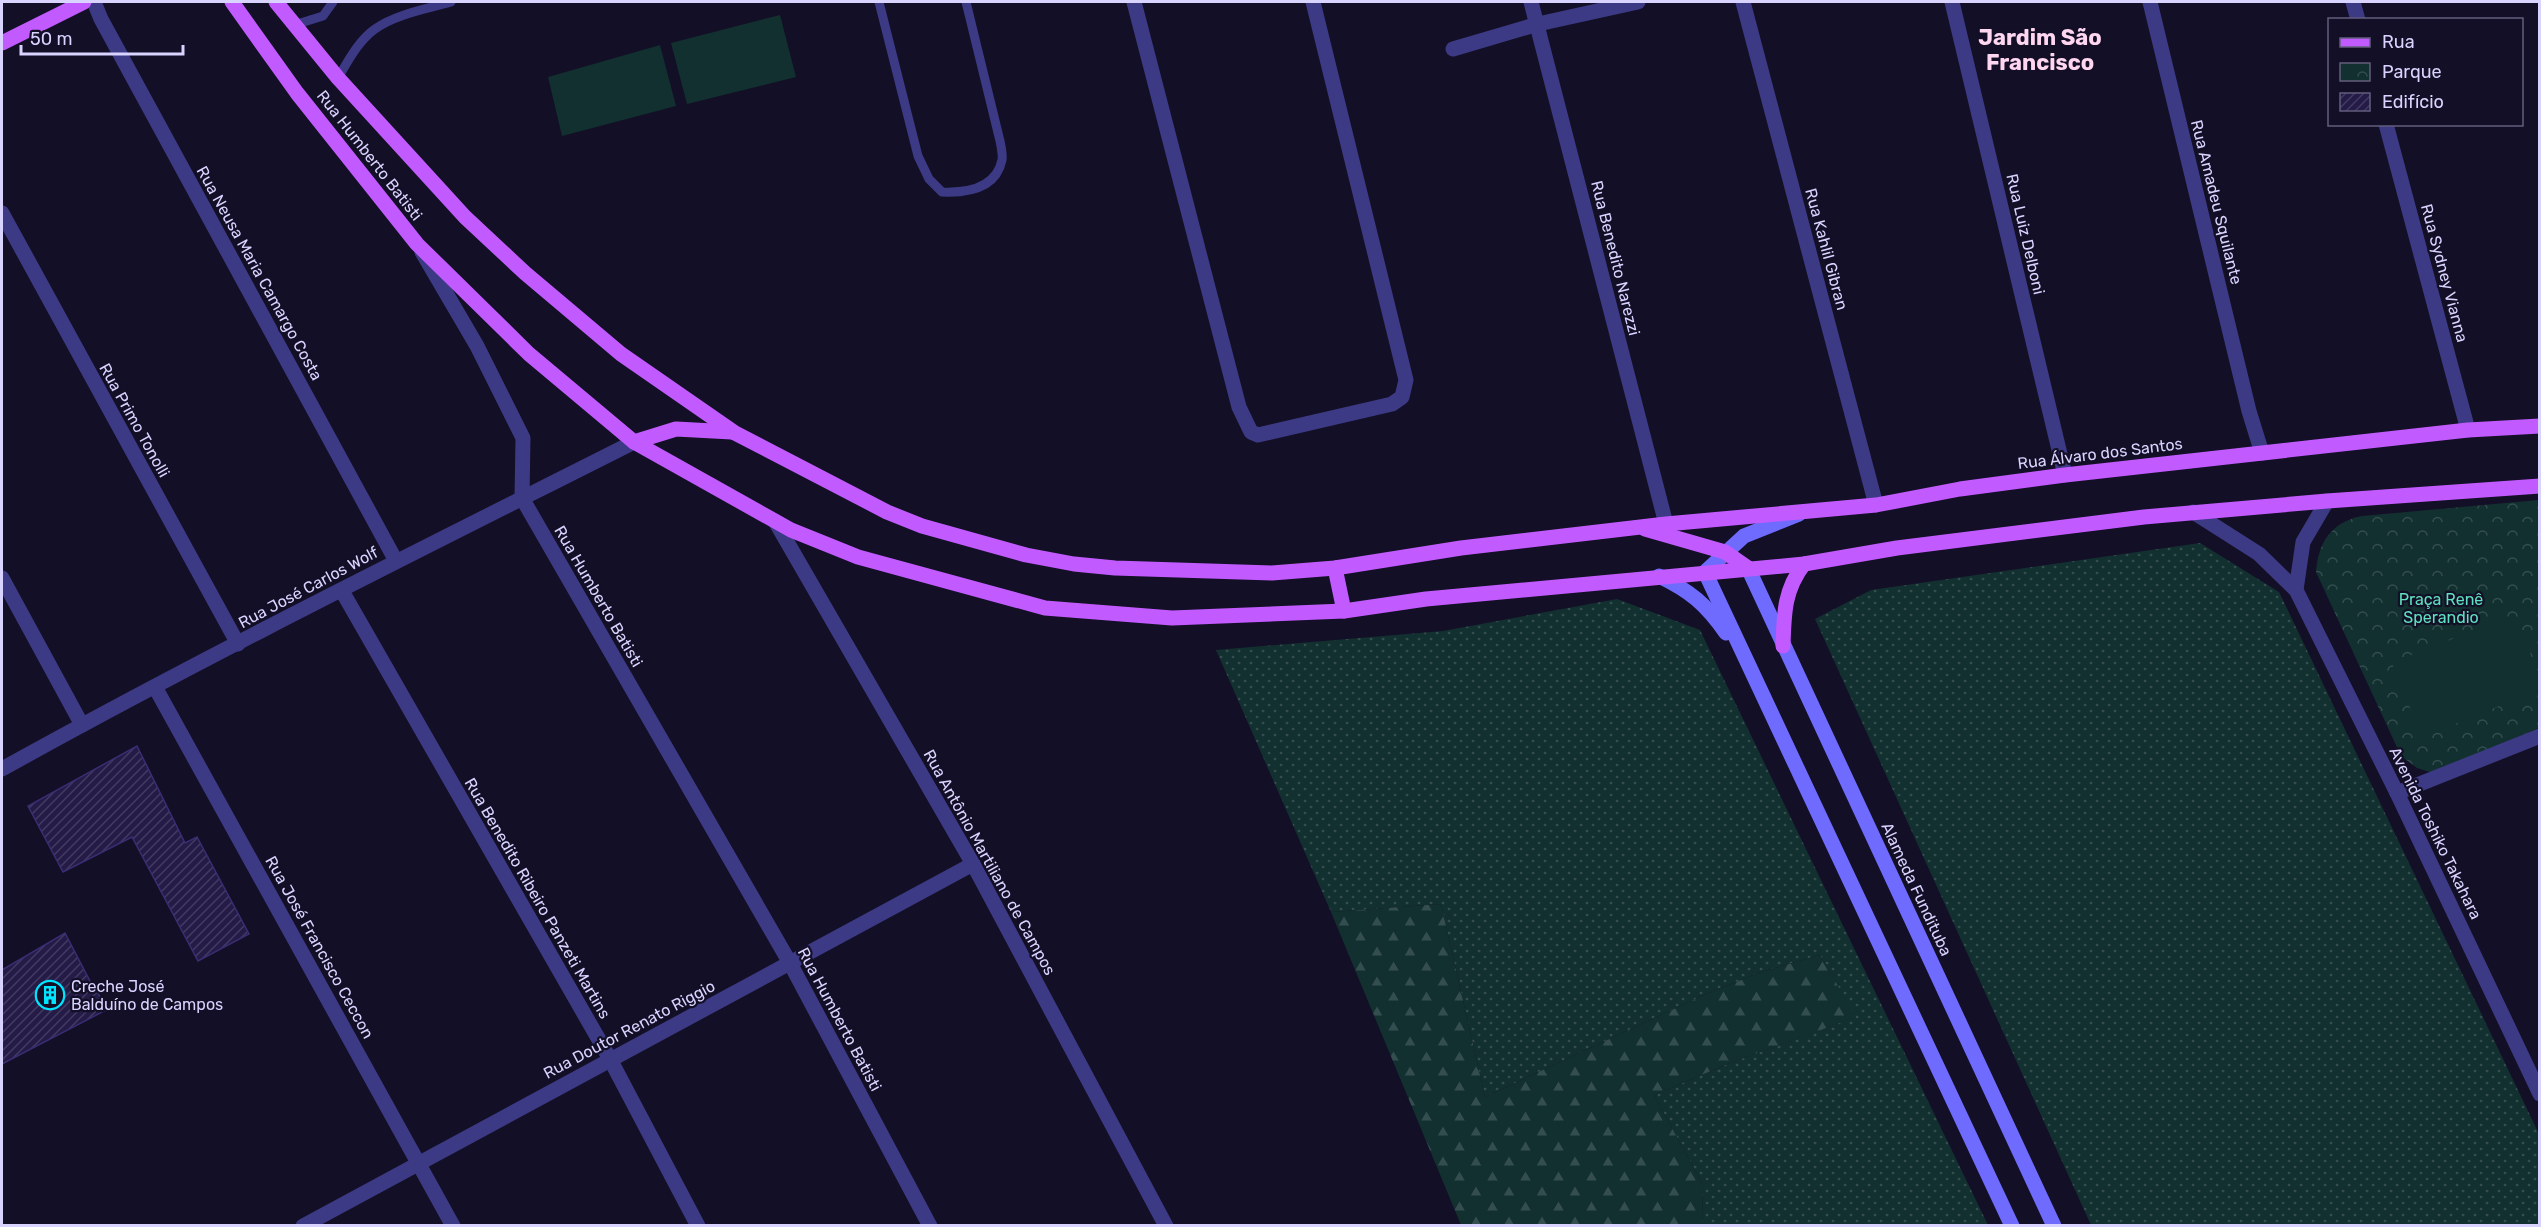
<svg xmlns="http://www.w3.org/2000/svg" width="2541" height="1227" font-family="Rubik,sans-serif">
	<defs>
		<pattern id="grass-dots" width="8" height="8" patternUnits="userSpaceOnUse" patternTransform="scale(1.5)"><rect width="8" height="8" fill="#12302f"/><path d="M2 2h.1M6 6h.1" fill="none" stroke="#344d4e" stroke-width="1.8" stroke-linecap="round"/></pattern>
		<pattern id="forest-firs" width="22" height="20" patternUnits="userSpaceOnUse" patternTransform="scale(1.5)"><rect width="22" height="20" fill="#12302f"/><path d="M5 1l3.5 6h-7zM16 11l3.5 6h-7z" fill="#344d4e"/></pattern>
		<pattern id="park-crowns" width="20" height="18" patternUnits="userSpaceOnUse" patternTransform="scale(1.5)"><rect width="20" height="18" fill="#12302f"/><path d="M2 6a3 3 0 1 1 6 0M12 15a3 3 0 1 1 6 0" fill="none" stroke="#344d4e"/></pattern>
		<pattern id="building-hatch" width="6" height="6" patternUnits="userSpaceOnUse" patternTransform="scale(1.5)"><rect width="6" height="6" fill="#241b47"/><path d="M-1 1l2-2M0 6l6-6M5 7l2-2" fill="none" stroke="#433b63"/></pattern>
	</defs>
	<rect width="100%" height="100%" fill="#130f26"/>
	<g fill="url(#grass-dots)">
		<path d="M2200 543 2279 592 2539 1134V1225H2091L1815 619 1871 590Z"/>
		<path d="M1617 599 1700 630 1988 1225H1702L1703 1185 1654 1095 1730 1063 1855 1017 1820 955 1761 972 1706 994 1485 1097 1441 904 1331 912 1216 650 1443 631Z"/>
	</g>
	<path fill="url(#forest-firs)" d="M1441 904 1485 1097 1706 994 1761 972 1820 955 1856 1017 1730 1063 1654 1095 1703 1185 1702 1225H1461L1331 912Z"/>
	<path fill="url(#park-crowns)" d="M2539 500V728L2433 773 2417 768 2401 756 2316 572C2318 543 2331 522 2362 516Z"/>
	<g fill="#12302f">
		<path d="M780 15 796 77 687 104 671 43Z"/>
		<path d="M660 45 676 106 562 136 548 77Z"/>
		<path d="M2515 614 2539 676V690L2422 737 2392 663Z"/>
	</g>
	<g fill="url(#building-hatch)" stroke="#3b2d73" stroke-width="1.5">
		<path d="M137 746 185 843 197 837 249 934 198 961 132 837 63 872 28 806Z"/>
		<path d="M65 933 90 981 108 1009 2 1064V970Z"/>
	</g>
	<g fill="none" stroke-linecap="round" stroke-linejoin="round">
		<g stroke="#3d3a85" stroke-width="9">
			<path d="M879 2 918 156 929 179 942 192C966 193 996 189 1002 160 1003 155 1001 146 1000 141L966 2"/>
			<path d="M294 25 323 16 333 2"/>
			<path d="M338 78C348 61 359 40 375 29 396 14 427 9 451 2"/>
		</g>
		<g stroke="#3d3a85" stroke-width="15">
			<path d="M94 2 101 19 396 561"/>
			<path d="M1134 2 1239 407 1251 432 1258 435 1392 404 1402 397 1406 380 1313 2"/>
			<path d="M1531 2 1666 524"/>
			<path d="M1743 2 1876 505"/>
			<path d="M1952 2 2065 475"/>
			<path d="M2150 2 2249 411 2262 453"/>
			<path d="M2353 2 2358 20"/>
			<path d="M1453 49 1538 24 1638 2"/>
			<path d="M2386 124 2468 430"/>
			<path d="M2 213 238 644"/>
			<path d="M422 252 477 346 523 438 522 498 790 963 930 1226"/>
			<path d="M2193 512 2259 554 2296 590 2397 793 2540 1094"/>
			<path d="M775 521 973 864 1166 1226"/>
			<path d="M2 578 82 725"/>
			<path d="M2296 590 2303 542 2327 501"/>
			<path d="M342 591 610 1059 698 1226"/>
			<path d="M155 687 453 1226"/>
			<path d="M2 769C209 654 422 549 634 442"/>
			<path d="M2397 793 2540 736"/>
			<path d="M303 1226 973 864"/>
		</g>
		<g stroke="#6f6bff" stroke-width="15">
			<path d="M1799 514 1744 536 1705 572 2012 1226"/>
			<path d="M1748 568 2054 1226"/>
			<path d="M1659 576C1690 591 1706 604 1726 633"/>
		</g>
		<g stroke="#c25bff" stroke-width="15">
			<path d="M232 2 297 93 417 244 529 354 634 442 791 530 858 557 1045 608 1172 618 1344 611 1426 599 1804 564 1897 548 2144 517 2327 501 2540 486"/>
			<path d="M276 2 338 78 465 217 525 273 621 354 735 433 887 512 922 526 1026 555 1074 564 1115 568 1272 573 1335 568 1461 548 1666 524 1876 505 1960 489 2065 475 2468 430 2540 426"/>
			<path d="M2 43 84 2"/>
			<path d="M634 442 676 429 732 432"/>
			<path d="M1645 529 1725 552 1748 568"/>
			<path d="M1335 568 1344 611"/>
			<path d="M1783 646C1784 614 1784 590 1804 564"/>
		</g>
	</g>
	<defs>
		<g id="building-ring" transform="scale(1.5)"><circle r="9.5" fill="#130f26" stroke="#00e5ff" stroke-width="1.5"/><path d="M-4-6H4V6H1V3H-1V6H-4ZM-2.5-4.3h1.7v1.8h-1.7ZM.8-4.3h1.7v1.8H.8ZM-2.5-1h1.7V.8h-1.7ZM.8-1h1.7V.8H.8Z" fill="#00e5ff"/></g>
	</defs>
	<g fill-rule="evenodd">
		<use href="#building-ring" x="50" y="995"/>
	</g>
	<g text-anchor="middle" stroke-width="4.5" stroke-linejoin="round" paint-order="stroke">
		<g font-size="16" fill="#d9d4ff" stroke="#130f26">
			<text transform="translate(370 155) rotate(52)" y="6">Rua Humberto Batisti</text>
			<text transform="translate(2217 202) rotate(76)" y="6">Rua Amadeu Squilante</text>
			<text transform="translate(2026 234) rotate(77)" y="6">Rua Luiz Delboni</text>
			<text transform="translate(1827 249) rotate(75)" y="6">Rua Kahlil Gibran</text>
			<text transform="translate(1616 258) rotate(76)" y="6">Rua Benedito Narezzi</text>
			<text transform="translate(260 273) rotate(61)" y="6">Rua Neusa Maria Camargo Costa</text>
			<text transform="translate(2445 273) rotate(75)" y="6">Rua Sydney Vianna</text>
			<text transform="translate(135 420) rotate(61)" y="6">Rua Primo Tonolli</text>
			<text transform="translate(2100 453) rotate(-7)" y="6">Rua Álvaro dos Santos</text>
			<text transform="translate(308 587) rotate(-28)" y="6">Rua José Carlos Wolf</text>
			<text transform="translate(599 596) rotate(60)" y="6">Rua Humberto Batisti</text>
			<text transform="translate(2436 833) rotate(64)" y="6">Avenida Toshiko Takahara</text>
			<text transform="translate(990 862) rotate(61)" y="6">Rua Antônio Martiliano de Campos</text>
			<text transform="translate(1917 889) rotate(65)" y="6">Alameda Fundituba</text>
			<text transform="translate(538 898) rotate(60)" y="6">Rua Benedito Ribeiro Panzeti Martins</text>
			<text transform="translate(320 947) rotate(61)" y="6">Rua José Francisco Ceccon</text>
			<text transform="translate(840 1019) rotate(62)" y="6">Rua Humberto Batisti</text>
			<text transform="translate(629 1029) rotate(-28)" y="6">Rua Doutor Renato Riggio</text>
		</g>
		<g font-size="16" fill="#5fe0c0" stroke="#130f26">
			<text x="2441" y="605">Praça Renê<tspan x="2441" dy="18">Sperandio</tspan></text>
		</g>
		<g font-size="16" fill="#d9d4ff" stroke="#130f26" text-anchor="start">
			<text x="71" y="992">Creche José<tspan x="71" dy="18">Balduíno de Campos</tspan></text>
		</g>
		<g font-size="22" font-weight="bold" fill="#ffd6f0" stroke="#130f26">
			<text x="2040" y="45">Jardim São<tspan x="2040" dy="25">Francisco</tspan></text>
		</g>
	</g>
	<rect width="2541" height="1227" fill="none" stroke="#d9d4ff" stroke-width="6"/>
	<rect x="2328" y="18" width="195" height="108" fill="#130f26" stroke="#625e7d" stroke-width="1.5"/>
	<rect x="2340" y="38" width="30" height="9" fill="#c25bff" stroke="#625e7d" stroke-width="1.5"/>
	<text x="2382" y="48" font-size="18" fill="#d9d4ff">Rua</text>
	<rect x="2340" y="63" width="30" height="18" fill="url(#park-crowns)" stroke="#625e7d" stroke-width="1.5"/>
	<text x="2382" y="78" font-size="18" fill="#d9d4ff">Parque</text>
	<rect x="2340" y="93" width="30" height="18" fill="url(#building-hatch)" stroke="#625e7d" stroke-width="1.5"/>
	<text x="2382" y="108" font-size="18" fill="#d9d4ff">Edifício</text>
	<path d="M21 45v9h162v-9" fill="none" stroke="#d9d4ff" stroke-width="3"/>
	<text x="30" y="45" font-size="18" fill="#d9d4ff" stroke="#130f26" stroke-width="4.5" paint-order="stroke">50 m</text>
</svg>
